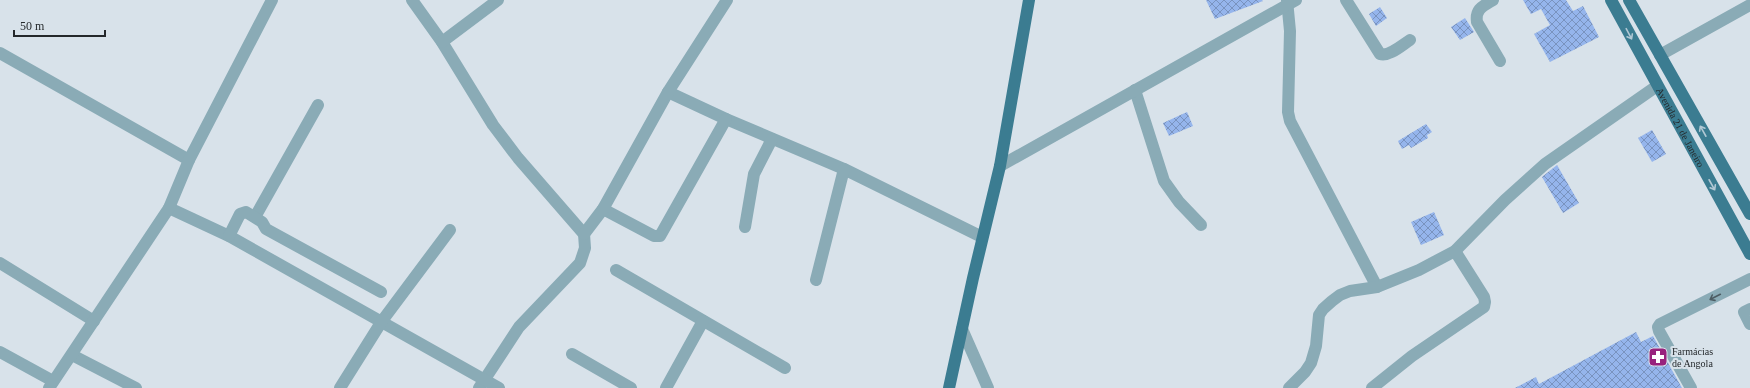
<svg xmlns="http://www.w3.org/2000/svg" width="1750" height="388" font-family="'Times New Roman',serif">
	<defs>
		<pattern id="building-cross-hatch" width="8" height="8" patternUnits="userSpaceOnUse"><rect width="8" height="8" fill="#95b5ec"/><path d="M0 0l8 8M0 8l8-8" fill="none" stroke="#7993bf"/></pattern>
	</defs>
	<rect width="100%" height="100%" fill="#d8e2ea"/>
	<g fill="url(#building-cross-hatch)">
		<path d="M1206 0H1262L1263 1 1215 19Z"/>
		<path d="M1523 0H1566L1573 11 1583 6 1599 37 1550 62 1534 34 1550 25 1541 9 1531 14Z"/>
		<path d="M1380 7 1387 18 1376 26 1369 14Z"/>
		<path d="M1465 18 1474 32 1460 40 1451 27Z"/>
		<path d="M1187 112 1193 126 1169 136 1163 123Z"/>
		<path d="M1426 124 1432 132 1427 135 1428 138 1411 148 1409 145 1402 149 1398 141Z"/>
		<path d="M1652 130 1666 154 1652 162 1638 138Z"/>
		<path d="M1557 165 1579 203 1563 213 1542 177Z"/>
		<path d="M1434 212 1444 235 1421 245 1411 222Z"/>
		<path d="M1636 332 1641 342 1653 336 1682 388H1515L1536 377 1539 384Z"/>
	</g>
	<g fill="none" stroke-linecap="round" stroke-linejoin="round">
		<g stroke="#8aabb6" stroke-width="12">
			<path d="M412 0 442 42 493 125 518 158 584 234 585 248 580 263 519 327 479 388"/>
			<path d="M1287 0 1290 31 1288 112 1290 121 1377 287"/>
			<path d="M1346 0 1380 54C1389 57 1402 45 1410 40"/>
			<path d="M1493 0C1483 6 1475 9 1477 22L1500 61"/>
			<path d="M442 42 498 0"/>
			<path d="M0 53 189 160"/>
			<path d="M1660 55 1750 5"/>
			<path d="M1135 90 1164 181 1179 202 1201 225"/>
			<path d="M668 92 726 119 844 169 982 237"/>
			<path d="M1000 166 1296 0"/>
			<path d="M169 208 229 236 499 388"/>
			<path d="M603 209 654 236H660L726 119"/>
			<path d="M255 217 318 105"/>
			<path d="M745 227 754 174 772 139"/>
			<path d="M584 234 603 209 668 92 727 0"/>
			<path d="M229 236 240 214 246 212 262 222 266 229 381 292"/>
			<path d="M0 263 94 321"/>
			<path d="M616 270 785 368"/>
			<path d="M816 280 844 169"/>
			<path d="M1750 309 1744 312 1750 324"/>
			<path d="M962 329 988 388"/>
			<path d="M0 352 53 381"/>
			<path d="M572 354 631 388"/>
			<path d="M72 355 136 388"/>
			<path d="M49 388 169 208 189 160 272 0"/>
			<path d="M340 388 382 321 450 230"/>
			<path d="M666 388 703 321"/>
			<path d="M1289 388 1305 372 1311 363 1316 346 1319 315 1323 309 1332 301 1340 295 1350 291 1377 287 1419 270 1455 251 1505 200 1545 164 1657 86"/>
			<path d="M1372 388 1412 356 1484 307 1485 302 1484 297 1455 251"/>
			<path d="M1691 388 1659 331 1658 327 1660 324 1750 279"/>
		</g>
		<g stroke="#3b7c91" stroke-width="12">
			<path id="s1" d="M1611 0 1750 254"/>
			<path d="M1629 0 1750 214"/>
			<path d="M949 388 973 278 1000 166 1029 0"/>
		</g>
	</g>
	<defs><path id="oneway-shaft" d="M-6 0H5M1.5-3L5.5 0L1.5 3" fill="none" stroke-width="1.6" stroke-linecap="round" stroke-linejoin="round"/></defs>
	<g stroke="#b1c8d4">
		<use href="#oneway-shaft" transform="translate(1629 34) rotate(62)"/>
		<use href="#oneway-shaft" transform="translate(1703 131) rotate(-119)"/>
		<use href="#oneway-shaft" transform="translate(1712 185) rotate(61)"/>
	</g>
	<use stroke="#4d5c63" href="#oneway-shaft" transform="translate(1715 297) rotate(153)"/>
	<defs>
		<g id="pharmacy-square" transform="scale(1)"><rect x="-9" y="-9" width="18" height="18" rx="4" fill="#98227d" stroke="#d8e2ea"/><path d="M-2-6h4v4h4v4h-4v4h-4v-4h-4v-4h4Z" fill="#fff"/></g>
	</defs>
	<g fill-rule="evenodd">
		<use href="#pharmacy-square" x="1658" y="357"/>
	</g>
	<g text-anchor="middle" stroke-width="4" stroke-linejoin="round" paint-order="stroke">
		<g font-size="10" fill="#24282b" stroke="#d8e2ea">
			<text dy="4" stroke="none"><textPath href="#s1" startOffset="145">Avenida 21 de Janeiro</textPath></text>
		</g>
		<g font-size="10" fill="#24282b" stroke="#d8e2ea" text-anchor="start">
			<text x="1672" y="355">Farmácias<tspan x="1672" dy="12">de Angola</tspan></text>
		</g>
	</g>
	<path d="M14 30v6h91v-6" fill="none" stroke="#24282b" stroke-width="2"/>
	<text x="20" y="30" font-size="12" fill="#24282b" stroke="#d8e2ea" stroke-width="3" paint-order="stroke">50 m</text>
</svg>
